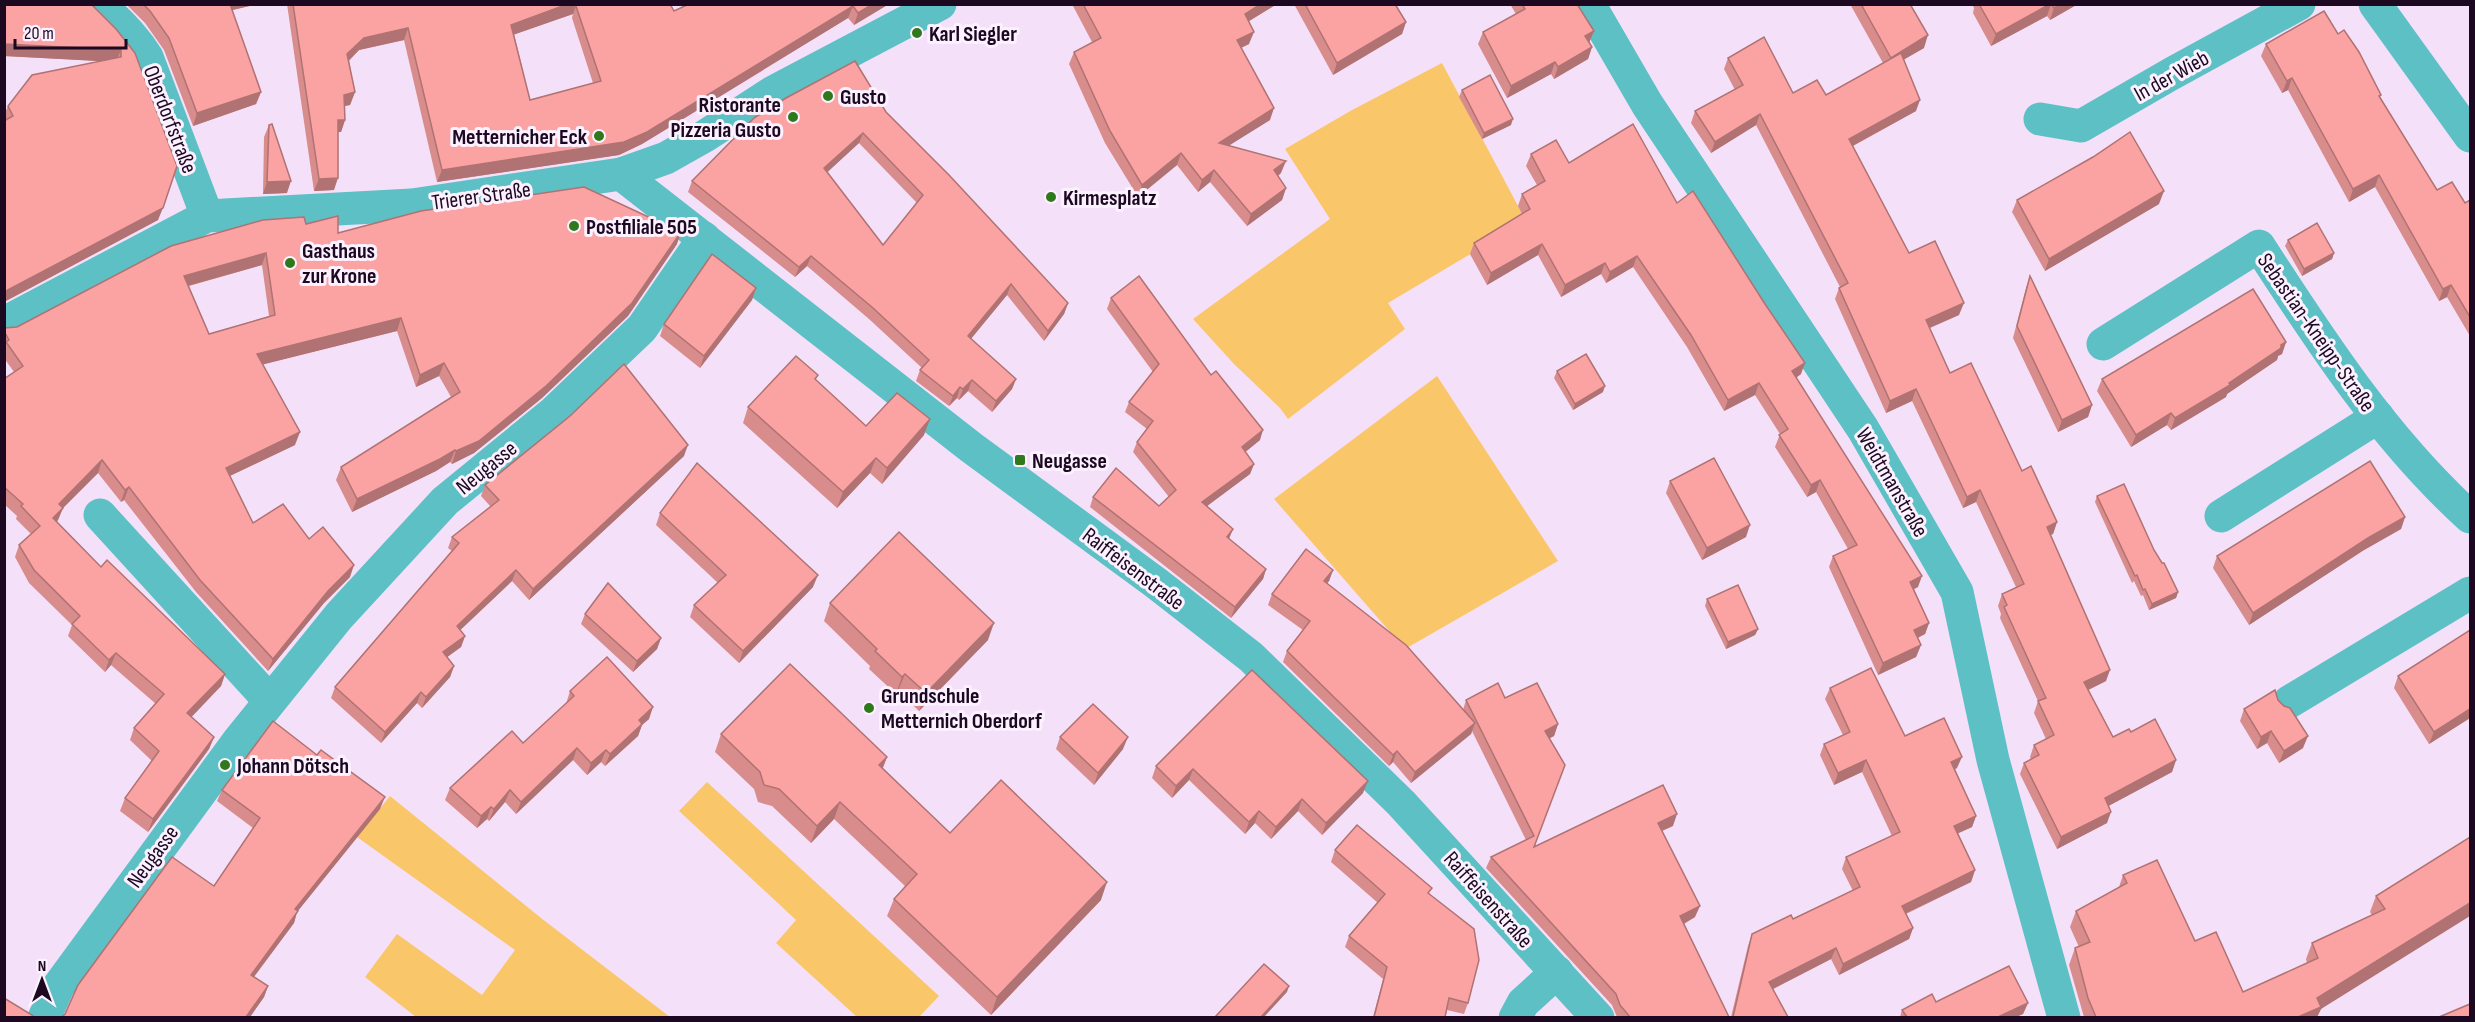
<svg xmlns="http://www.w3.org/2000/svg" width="2475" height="1022" font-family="'Sofia Sans Condensed',sans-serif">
	<rect width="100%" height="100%" fill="#f5e0fa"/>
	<g fill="#fac66a">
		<path d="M1442 63 1526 221 1388 303 1405 329 1288 419 1280 408 1234 364 1193 319 1330 219 1285 149 1352 110Z"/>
		<path d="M1437 376 1558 561 1405 649 1274 499Z"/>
		<path d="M707 782 939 996 919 1017H857L776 943 796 920 679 811Z"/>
		<path d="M390 796 541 918 670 1017H416L365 977 397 934 482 995 515 950 357 837Z"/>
	</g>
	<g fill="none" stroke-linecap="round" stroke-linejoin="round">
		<g stroke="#5cc0c5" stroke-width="33">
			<path d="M98 4C118 20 133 35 147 57L207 216"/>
			<path d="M1589 4 1647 104 1863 429 1957 592 1993 760 2064 1018"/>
			<path d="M2375 4 2470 136"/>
			<path d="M2040 119 2081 126 2171 74 2299 4"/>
			<path d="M621 174 972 448 1156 583 1251 657 1401 803 1598 1018"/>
			<path d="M4 323 207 216 412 205 621 174 666 158 705 136 773 92 940 4"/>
			<path d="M2103 344 2259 246C2321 342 2385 440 2470 517"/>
			<path d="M100 515 270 701"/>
			<path d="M2221 516 2378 417"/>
			<path d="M2289 702 2470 593"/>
			<path d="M44 1018 58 987 239 740 339 616 445 501 554 412 642 328 704 238"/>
			<path d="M1515 1018 1523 1003 1557 972"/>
		</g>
	</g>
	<g fill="#d88c8c" fill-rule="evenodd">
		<path d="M126 4H258L232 10 261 92 256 104 193 126 164 50 145 23Z"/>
		<path d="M287 4H670L674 11 889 4 854 25 848 18 642 144 619 155 437 182 404 40 359 50 349 61 355 92 350 105 344 106 345 120 341 132H338L334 190 314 191ZM573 14 572 18 593 83 530 100 514 34Z"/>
		<path d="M1072 4H1277L1249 21V44L1241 48 1270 120 1229 145 1281 173 1278 176 1286 188 1282 200 1247 226 1210 182 1198 192 1177 165 1138 197 1105 143 1069 64 1074 52 1092 42Z"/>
		<path d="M1294 4H1395L1406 22 1402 34 1333 75Z"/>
		<path d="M1510 4H1577L1594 31 1589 42 1592 47 1588 59 1554 79 1551 74 1507 98 1478 44 1483 32 1516 14Z"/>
		<path d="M1850 4H1910L1924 48 1904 59 1916 111 1853 146 1909 253 1959 315 1930 328 1950 373 2022 471 2057 522 2053 534 2050 535 2106 681 2088 690 2113 737 2131 732 2176 760 2172 772 2108 806 2107 823 2057 849 2020 774 2024 763 2031 759 2030 757 2034 745 2046 739 2034 713 2038 701 2000 618 2001 614 1998 606 2002 594 2016 587 1976 502 1963 508 1912 401 1886 413 1835 299 1839 288 1840 287 1756 125 1711 153 1691 123 1695 111 1735 90 1724 69 1728 58 1793 93 1826 95 1883 63Z"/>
		<path d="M1972 4H2078L2050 20 2047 16 1991 46 1973 13 1974 8Z"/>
		<path d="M116 29 158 220 4 302V115L8 106 101 61 4 56Z"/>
		<path d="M2338 34 2381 95 2380 97 2437 190 2465 203 2470 200V336L2447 297 2439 301 2375 187 2349 202 2288 90 2282 93 2261 56 2266 44Z"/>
		<path d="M1462 90 1511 125 1482 139 1459 97Z"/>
		<path d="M886 112 1068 303 1064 314 1044 341 1007 295 971 339 1016 379 1012 389 992 412 968 391 959 400 957 398 949 406 916 381 920 370 922 368 869 319 807 266 795 277 688 192 692 181ZM859 143 917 203 883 245 827 172Z"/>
		<path d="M269 125 287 193 263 194 264 137Z"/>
		<path d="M1531 154 1569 163 1677 203 1801 374 1796 378 1918 587 1914 589 1929 623 1925 634 1917 638 1921 645 1916 657 1878 675 1829 567 1833 556 1848 549 1816 492 1807 497 1775 447 1780 434 1755 395 1724 411 1687 347 1633 267 1606 283 1601 274 1561 297 1538 255 1487 285 1470 254 1474 243 1522 214 1518 206 1522 194 1537 185 1526 166Z"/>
		<path d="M2017 200 2159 204 2045 271 2012 212Z"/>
		<path d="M306 224 338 233 677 244 628 316 542 398 474 453 452 464 450 462 436 471 352 512 336 480 341 467 451 397 439 376 416 387 397 331 263 364 295 445 230 476 253 523 309 539 350 577 324 603 268 671 196 592 124 500 121 502 98 473 63 508 57 522 101 567 225 674 221 686 191 717 214 737 209 749 148 832 120 811 125 798 152 761 130 740 134 728 156 704 111 665 105 672 68 636 72 625 29 583 15 557 19 545 31 534 16 519 17 516 4 504V379L14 372 4 358V328L17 327ZM262 265 269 316 209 334 189 286Z"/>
		<path d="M2288 240 2334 253 2332 259 2302 276 2285 246Z"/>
		<path d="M2030 276 2092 405 2088 417 2058 432 2013 338 2026 288Z"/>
		<path d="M756 288 752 300 700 368 660 336 664 324Z"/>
		<path d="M1111 298 1260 440 1245 452 1254 464 1250 474 1207 506 1229 539 1266 569 1263 579 1231 618 1090 507 1093 497 1159 506 1169 497 1133 452 1137 442 1147 429 1125 412 1129 402 1153 372 1107 309Z"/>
		<path d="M2286 342 2282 354 2278 356 2277 360 2227 394 2226 397 2171 430 2167 425 2131 447 2097 391 2102 379Z"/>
		<path d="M1557 371 1603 392 1573 410 1554 378Z"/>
		<path d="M816 380 866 426 924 435 882 484 870 473 837 508 743 423 748 407Z"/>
		<path d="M684 456 529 600 512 581 460 630 465 636 461 647 447 657 454 666 450 677 422 708 417 703 381 743 331 698 335 687 452 551 448 548 452 537 491 507 481 496 485 485Z"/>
		<path d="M1670 481 1746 537 1702 560 1666 493Z"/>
		<path d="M2097 496 2154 550 2178 592 2176 598 2149 610 2143 595 2141 596 2134 581 2132 583 2095 502Z"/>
		<path d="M660 513 813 587 739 663 690 617 694 605 718 583 656 525Z"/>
		<path d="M2405 517 2401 529 2364 550 2249 625 2213 568 2217 556Z"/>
		<path d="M1333 570 1329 581 1327 583 1463 710 1466 700 1505 698 1558 724 1554 736 1549 738 1535 847 1673 826 1662 831 1695 917 1684 924 1729 1017H1617L1612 1005 1486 868 1491 857 1526 840 1472 731 1471 734 1411 783 1393 762 1389 766 1283 662 1287 651 1303 630 1268 605 1272 594Z"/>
		<path d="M1707 599 1758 629 1755 635 1726 649 1705 606Z"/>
		<path d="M830 603 988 640 919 711 898 691 896 694 869 669 870 666 824 621Z"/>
		<path d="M585 614 661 638 657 649 633 672 581 624Z"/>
		<path d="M2470 630V718L2429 744 2394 688 2398 676Z"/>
		<path d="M1252 670 1363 793 1322 835 1298 811 1271 839 1255 823 1245 834 1189 780 1172 798 1152 778 1156 766Z"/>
		<path d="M1830 688 1905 736 1957 768 1955 769 1976 816 1972 827 1958 833 1975 870 1971 882 1906 914 1913 928 1909 939 1839 975 1831 959 1773 989 1788 1017H1731L1748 946 1752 934 1793 919 1853 891 1842 869 1846 857 1892 836 1862 772 1834 785 1820 755 1824 744 1843 735 1825 699Z"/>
		<path d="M570 691 649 719 642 725 638 736 605 766 601 762 587 775 573 760 516 814 505 802 489 821 487 819 477 828 445 800 450 788 523 743 566 704Z"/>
		<path d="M2278 700 2303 748 2279 763 2267 743 2257 749 2240 721 2244 709Z"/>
		<path d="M721 734 887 757 883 768 950 833 1101 900 991 1015 887 916 894 899 905 886 834 819 811 843 772 806 758 802 754 789 715 752Z"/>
		<path d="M1060 737 1123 749 1094 785 1056 749Z"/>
		<path d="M222 790 380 809 297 912 294 923 254 977 268 986 264 997 250 1017 214 886 253 828 217 801Z"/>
		<path d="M2470 837 2321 1009 2317 1017H2084L2069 965 2075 948 2079 947 2070 927 2076 911 2119 887 2123 875 2195 941 2243 992 2307 963 2306 959 2312 943 2372 915 2370 912 2376 896Z"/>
		<path d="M1335 850 1430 894 1468 1003 1464 1014 1447 1010 1445 1017H1373L1383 979 1345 947 1349 936 1378 903 1331 862Z"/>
		<path d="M1936 1002 2028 1003 2023 1014 2016 1017H1900L1902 1010Z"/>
	</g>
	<g fill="#b07272">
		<path d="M227 4H258L224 12Z"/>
		<path d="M568 4H595L576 6 573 14 507 37 511 25Z"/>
		<path d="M873 4H889L854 25 858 13Z"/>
		<path d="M1261 4H1277L1241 26 1245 14Z"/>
		<path d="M2050 4H2051L2047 16 1991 46 1996 34Z"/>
		<path d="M2061 4H2078L2050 20 2054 8Z"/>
		<path d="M853 6 848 18 642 144 619 155 437 182 442 170Z"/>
		<path d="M1406 22 1402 34 1333 75 1337 63Z"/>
		<path d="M408 28 404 40 359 50 343 66 347 54 364 38Z"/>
		<path d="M1594 31 1589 43 1585 36Z"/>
		<path d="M1254 32 1249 44 1232 52 1237 40Z"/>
		<path d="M1928 35 1924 48 1886 70 1891 58Z"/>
		<path d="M4 44 121 50 116 62 4 56Z"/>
		<path d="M1592 47 1588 59 1554 79 1558 67Z"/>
		<path d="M1555 62 1551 74 1507 98 1511 86Z"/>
		<path d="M2292 78 2288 90 2282 93 2287 81Z"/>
		<path d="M261 92 256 104 193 126 197 113Z"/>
		<path d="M355 92 350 105 339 107 344 95Z"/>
		<path d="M1920 100 1916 111 1845 150 1849 139Z"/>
		<path d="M1274 108 1270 120 1214 155 1219 143Z"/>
		<path d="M1760 114 1756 125 1711 153 1715 142Z"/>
		<path d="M1513 119 1511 125 1482 139 1484 133Z"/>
		<path d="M338 120H345L341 132H334Z"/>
		<path d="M863 133 859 143 820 179 824 168Z"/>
		<path d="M1181 153 1177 165 1138 197 1142 185Z"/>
		<path d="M1286 161 1281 173 1269 182 1274 170Z"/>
		<path d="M1214 170 1210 182 1198 192 1202 180Z"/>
		<path d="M2379 175 2375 187 2349 202 2353 189Z"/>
		<path d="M338 178 334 190 314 191 319 179Z"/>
		<path d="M291 181 287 193 263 194 267 182Z"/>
		<path d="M1286 188 1282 200 1247 226 1251 214Z"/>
		<path d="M2164 191 2159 204 2045 271 2049 259Z"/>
		<path d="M163 208 158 220 4 302V292Z"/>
		<path d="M681 232 677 244 628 316 542 398 474 453 452 464 456 451Z"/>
		<path d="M1542 244 1538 255 1487 285 1491 273Z"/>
		<path d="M266 253 262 265 180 288 184 276Z"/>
		<path d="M2334 253 2332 259 2302 276 2304 269Z"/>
		<path d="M811 256 807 266 795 277 799 267Z"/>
		<path d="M1637 256 1633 267 1606 283 1610 272Z"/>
		<path d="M1605 263 1601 274 1561 297 1565 285Z"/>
		<path d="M1011 284 1007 295 964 347 968 336Z"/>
		<path d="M2451 285 2447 297 2439 301 2443 289Z"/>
		<path d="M756 288 752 300 700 368 704 356Z"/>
		<path d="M1068 303 1064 314 1044 341 1048 331Z"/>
		<path d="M1964 303 1959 315 1922 331 1926 320Z"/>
		<path d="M401 318 397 331 253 367 257 354Z"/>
		<path d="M2286 342 2282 354 2278 356 2277 360 2227 394 2226 397 2171 430 2175 418 2229 383Z"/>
		<path d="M444 363 439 376 416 387 420 375Z"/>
		<path d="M1805 363 1801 374 1788 383 1792 371Z"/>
		<path d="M1016 379 1012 389 992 412 996 401Z"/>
		<path d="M972 380 968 391 959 400 963 389Z"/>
		<path d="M1759 383 1755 395 1724 411 1728 400Z"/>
		<path d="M1605 386 1603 392 1573 410 1575 404Z"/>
		<path d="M960 387 957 398 949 406 953 396Z"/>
		<path d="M1916 389 1912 401 1886 413 1890 401Z"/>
		<path d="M2092 405 2088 417 2058 432 2062 420Z"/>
		<path d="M2171 413 2167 425 2131 447 2136 435Z"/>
		<path d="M930 419 924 435 882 484 887 468Z"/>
		<path d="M1263 430 1260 440 1238 458 1242 447Z"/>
		<path d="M300 432 295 445 221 480 226 468Z"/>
		<path d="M688 445 684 456 529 600 533 589Z"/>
		<path d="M455 450 450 462 436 471 352 512 357 499Z"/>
		<path d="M876 458 870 473 837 508 843 492Z"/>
		<path d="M102 460 98 473 63 508 58 520 49 530 59 504Z"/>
		<path d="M1254 464 1250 474 1199 512 1202 502Z"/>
		<path d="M1820 480 1816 492 1807 497 1811 485Z"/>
		<path d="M129 487 124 500 121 502 125 490Z"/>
		<path d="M1980 490 1976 502 1963 508 1967 497Z"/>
		<path d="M2405 517 2401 529 2364 550 2249 625 2253 613 2368 538Z"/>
		<path d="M2057 522 2053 534 2043 538 2047 527Z"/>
		<path d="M1750 525 1746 537 1702 560 1707 548Z"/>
		<path d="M1233 529 1229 539 1227 537Z"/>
		<path d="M354 565 350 577 324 603 268 671 273 659 328 591Z"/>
		<path d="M1266 569 1263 579 1231 618 1235 607Z"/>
		<path d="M516 570 512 581 453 637 457 626Z"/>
		<path d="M1333 570 1329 581 1320 592 1324 581Z"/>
		<path d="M818 575 813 587 739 663 743 651Z"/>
		<path d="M1922 576 1918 587 1906 593 1910 582Z"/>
		<path d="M2178 592 2176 598 2149 610 2152 604Z"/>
		<path d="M994 623 988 640 919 711 926 693Z"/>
		<path d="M1929 623 1925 634 1910 642 1914 630Z"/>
		<path d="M1758 629 1755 635 1726 649 1728 642Z"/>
		<path d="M465 636 461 647 439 663 443 652Z"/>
		<path d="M661 638 657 649 633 672 637 661Z"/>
		<path d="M1921 645 1916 657 1878 675 1883 663Z"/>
		<path d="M116 653 111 665 105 672 109 660Z"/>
		<path d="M454 666 450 677 422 708 426 697Z"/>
		<path d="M2110 670 2106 681 2080 694 2084 682Z"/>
		<path d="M225 674 221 686 183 726 187 713Z"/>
		<path d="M905 674 898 691 896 694 902 677Z"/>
		<path d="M421 692 417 703 381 743 385 732Z"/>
		<path d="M653 707 649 719 642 725 638 736 605 766 610 754 639 720Z"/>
		<path d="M2470 709V718L2429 744 2434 732Z"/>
		<path d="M1475 723 1471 734 1411 783 1415 772Z"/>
		<path d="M1558 724 1554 736 1541 743 1545 731Z"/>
		<path d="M2271 731 2267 743 2257 749 2261 737Z"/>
		<path d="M2308 736 2303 748 2279 763 2284 751Z"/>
		<path d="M214 737 209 749 148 832 153 819Z"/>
		<path d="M1128 737 1123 749 1094 785 1098 773Z"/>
		<path d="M577 748 573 760 516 814 521 802Z"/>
		<path d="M606 750 601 762 587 775 591 763Z"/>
		<path d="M1397 751 1393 762 1389 766 1393 755Z"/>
		<path d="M887 757 880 774 879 765Z"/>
		<path d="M1962 757 1957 768 1947 773 1951 762Z"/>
		<path d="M1866 760 1862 772 1834 785 1838 773Z"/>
		<path d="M2176 760 2172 772 2101 810 2105 798Z"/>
		<path d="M1193 769 1189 780 1172 798 1176 786Z"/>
		<path d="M1368 781 1363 793 1322 835 1326 823Z"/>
		<path d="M510 790 505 802 489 821 494 809Z"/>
		<path d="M385 797 380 809 297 912 294 923 247 986 251 975 295 909Z"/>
		<path d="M1302 799 1298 811 1271 839 1276 827Z"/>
		<path d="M840 802 834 819 811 843 817 826Z"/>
		<path d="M491 807 487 819 477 828 481 816Z"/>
		<path d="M1259 811 1255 823 1245 834 1249 822Z"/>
		<path d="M2111 812 2107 823 2057 849 2061 837Z"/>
		<path d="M1677 814 1673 826 1654 834 1658 823Z"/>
		<path d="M1976 816 1972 827 1950 837 1954 826Z"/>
		<path d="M1975 870 1971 882 1898 917 1902 906Z"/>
		<path d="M1107 882 1101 900 991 1015 997 997Z"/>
		<path d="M2470 903V916L2321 1009 2317 1017H2298L2317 998Z"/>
		<path d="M1700 906 1695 917 1676 928 1680 916Z"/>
		<path d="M1913 928 1909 939 1839 975 1843 964Z"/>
		<path d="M1836 948 1831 959 1765 993 1769 982Z"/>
		<path d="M268 986 264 997 250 1017H246Z"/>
		<path d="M1289 986 1287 992 1264 1017H1261Z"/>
		<path d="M2028 1003 2023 1014 2016 1017H1998Z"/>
	</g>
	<g fill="#fba3a3" stroke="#b07272" stroke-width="1.5" fill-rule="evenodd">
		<path d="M4 4H91L116 29 135 53 177 166 163 208 4 292V121L13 116 8 106 32 75 121 57V50L4 44Z"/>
		<path d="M143 4H230L261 92 197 113 169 38 150 11Z"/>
		<path d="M293 4H568L511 25 530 100 601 81 576 6 579 4H670L674 11 689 4H873L858 13 853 6 647 132 624 142 442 170 408 28 364 38 347 54 355 92 344 95 345 120H338V178L319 179Z"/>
		<path d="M1083 4H1261L1245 14 1254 32 1237 40 1274 108 1219 143 1286 161 1274 170 1286 188 1251 214 1214 170 1202 180 1181 153 1142 185 1110 131 1074 52 1101 38Z"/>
		<path d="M1305 4H1395L1406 22 1337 63Z"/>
		<path d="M1522 4H1577L1594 31 1585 36 1592 47 1558 67 1555 62 1511 86 1483 32 1525 9Z"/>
		<path d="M1861 4H1910L1928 35 1891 58Z"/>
		<path d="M1979 4H2050L1996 34Z"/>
		<path d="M2052 4H2061L2054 8Z"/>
		<path d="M2324 11 2338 34 2344 30 2359 52 2381 95 2379 96 2437 190 2452 182 2465 203 2470 200V317L2451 285 2443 289 2379 175 2353 189 2292 78 2287 81 2266 44Z"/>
		<path d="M1764 37 1793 93 1817 80 1826 95 1901 53 1920 100 1849 139 1909 253 1935 241 1964 303 1926 320 1950 373 1971 363 2022 471 2031 466 2057 522 2047 527 2110 670 2084 682 2113 737 2129 729 2131 732 2155 719 2176 760 2105 798 2111 812 2061 837 2024 763 2039 755 2034 745 2054 735 2038 701 2046 698 2004 607 2007 605 2002 594 2024 584 1980 490 1967 497 1916 389 1890 401 1839 288 1848 283 1760 114 1715 142 1695 111 1743 85 1728 58Z"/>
		<path d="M855 61 886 112 949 175 1068 303 1048 331 1011 284 968 336 1016 379 996 401 972 380 963 389 960 387 953 396 920 370 929 360 873 308 811 256 799 267 692 181 754 118 786 98ZM863 133 923 195 883 245 824 168Z"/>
		<path d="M1490 75 1513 119 1484 133 1462 90Z"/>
		<path d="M272 124 291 181 267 182 269 125Z"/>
		<path d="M1633 124 1677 203 1693 191 1765 304 1805 363 1792 371 1922 576 1910 582 1929 623 1914 630 1921 645 1883 663 1833 556 1857 545 1820 480 1811 485 1779 435 1788 429 1759 383 1728 400 1691 335 1637 256 1610 272 1605 263 1565 285 1542 244 1491 273 1474 243 1530 209 1522 194 1545 181 1531 154 1556 140 1569 163Z"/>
		<path d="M2130 132 2164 191 2049 259 2017 200 2093 157Z"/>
		<path d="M584 187 681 232 632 303 546 386 479 441 456 451 455 450 440 459 357 499 341 467 460 392 444 363 420 375 401 318 257 354 300 432 226 468 253 523 283 504 309 539 323 527 354 565 328 591 273 659 200 580 129 487 125 490 102 460 59 504 63 508 53 518 101 567 107 560 225 674 187 713 214 737 153 819 125 798 159 751 134 728 164 694 116 653 109 660 72 624 80 616 34 570 19 545 40 526 21 506 23 504 4 487V379L23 366 6 342 9 340 4 331V328L17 327 171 246 263 220 304 217 306 224 338 216V233L421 211ZM266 253 275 315 209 334 184 276Z"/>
		<path d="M2317 223 2334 253 2304 269 2288 240Z"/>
		<path d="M712 254 756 288 704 356 664 324Z"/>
		<path d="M1139 276 1211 375 1216 371 1263 430 1242 447 1254 464 1202 502 1233 529 1227 537 1266 569 1235 607 1093 497 1116 468 1159 506 1176 490 1137 442 1153 421 1129 402 1159 364 1111 298Z"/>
		<path d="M2030 276 2092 405 2062 420 2017 326Z"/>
		<path d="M2253 289 2286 342 2281 345V348L2229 383 2230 385 2175 418 2171 413 2136 435 2102 379Z"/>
		<path d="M1586 354 1605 386 1575 404 1557 371Z"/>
		<path d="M796 356 818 375 815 379 866 426 897 393 930 419 887 468 876 458 843 492 748 407Z"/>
		<path d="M624 364 688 445 533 589 516 570 457 626 465 636 443 652 454 666 426 697 421 692 385 732 335 687 459 543 452 537 499 500 485 485 570 416Z"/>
		<path d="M1714 458 1750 525 1707 548 1670 481Z"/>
		<path d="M2370 461 2405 517 2368 538 2253 613 2217 556Z"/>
		<path d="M697 463 818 575 743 651 694 605 726 575 660 513Z"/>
		<path d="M2124 484 2154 550 2162 563H2164L2178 592 2152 604 2145 589 2143 590 2137 575 2135 576 2097 496Z"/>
		<path d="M899 532 994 623 926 693 905 674 902 677 875 651 877 649 830 603Z"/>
		<path d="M1306 549 1333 570 1324 581 1406 645 1475 723 1415 772 1397 751 1393 755 1287 651 1310 621 1272 594Z"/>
		<path d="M608 583 661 638 637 661 585 614Z"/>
		<path d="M1738 585 1758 629 1728 642 1707 599Z"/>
		<path d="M2470 630V709L2434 732 2398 676Z"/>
		<path d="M607 657 653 707 639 720 642 724 610 754 606 750 591 763 577 748 521 802 510 790 494 809 491 807 481 816 450 788 512 731 523 743 574 696 570 691Z"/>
		<path d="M790 664 887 757 879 765 950 833 1001 780 1107 882 997 997 894 899 917 874 840 802 817 826 779 789 764 785 760 772 721 734Z"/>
		<path d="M1871 668 1905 736 1944 718 1962 757 1951 762 1976 816 1954 826 1975 870 1902 906 1913 928 1843 964 1836 948 1769 982 1788 1017H1733L1752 934 1791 915 1793 919 1860 887 1846 857 1900 832 1866 760 1838 773 1824 744 1850 732 1830 688Z"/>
		<path d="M1252 670 1368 781 1326 823 1302 799 1276 827 1259 811 1249 822 1193 769 1176 786 1156 766Z"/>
		<path d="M1498 683 1505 698 1537 683 1558 724 1545 731 1565 765 1534 847 1663 785 1677 814 1658 823 1700 906 1680 916 1729 1017H1630L1620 1005 1616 994 1491 857 1534 836 1466 700Z"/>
		<path d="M2275 690 2278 700 2284 706 2290 708 2308 736 2284 751 2271 731 2261 737 2244 709Z"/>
		<path d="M1093 704 1128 737 1098 773 1060 737Z"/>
		<path d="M273 721 317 755 321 750 385 797 295 909 298 911 251 975 268 986 246 1017H62L65 1014 78 985 172 857 214 886 260 818 222 790Z"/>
		<path d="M1357 825 1432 888 1428 893 1474 929 1479 960 1468 1003 1449 998 1445 1017H1374L1387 967 1349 936 1385 894 1335 850Z"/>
		<path d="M2470 837V903L2317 998 2321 1007 2298 1017H2096L2088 998 2075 948 2090 942 2076 911 2127 883 2123 875 2157 860 2195 941 2216 932 2243 992 2318 958 2312 943 2385 909 2376 896Z"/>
		<path d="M1264 964 1289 986 1261 1017H1215Z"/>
		<path d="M2009 966 2028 1003 1998 1017H1907L1902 1010 1932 994 1936 1002Z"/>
		<path d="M4 998 32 1015 34 1017H4Z"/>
		<path d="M2470 1004V1017H2439Z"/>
	</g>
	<g fill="#30781c" stroke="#fcf1ff" stroke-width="2">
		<circle cx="917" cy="33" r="6"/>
		<circle cx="828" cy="96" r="6"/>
		<circle cx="793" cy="117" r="6"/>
		<circle cx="599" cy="136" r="6"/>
		<circle cx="1051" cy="197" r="6"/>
		<circle cx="574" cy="226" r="6"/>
		<circle cx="290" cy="263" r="6"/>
		<rect x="1014" y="454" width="12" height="12" rx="3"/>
		<circle cx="869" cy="708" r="6"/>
		<circle cx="225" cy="765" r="6"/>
	</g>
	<g text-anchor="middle" stroke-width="6" stroke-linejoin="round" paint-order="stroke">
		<g font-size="22" font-weight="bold" fill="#1c0921" stroke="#fcf1ff" text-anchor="start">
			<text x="929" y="41">Karl Siegler</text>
			<text x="840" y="104">Gusto</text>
			<text x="781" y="112" text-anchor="end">Ristorante<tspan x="781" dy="25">Pizzeria Gusto</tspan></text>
			<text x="587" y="144" text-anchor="end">Metternicher Eck</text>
			<text x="1063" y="205">Kirmesplatz</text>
			<text x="586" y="234">Postfiliale 505</text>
			<text x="302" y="258">Gasthaus<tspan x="302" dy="25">zur Krone</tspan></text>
			<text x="1032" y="468">Neugasse</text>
			<text x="881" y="703">Grundschule<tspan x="881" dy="25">Metternich Oberdorf</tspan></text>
			<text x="237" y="773">Johann Dötsch</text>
		</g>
		<g font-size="22" fill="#1c0921" stroke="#fcf1ff">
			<text transform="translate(2171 75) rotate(-29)" y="8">In der Wieb</text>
			<text transform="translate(171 119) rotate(69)" y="8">Oberdorfstraße</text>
			<text transform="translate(481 195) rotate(-8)" y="8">Trierer Straße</text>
			<text transform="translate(2317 332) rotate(55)" y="8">Sebastian-Kneipp-Straße</text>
			<text transform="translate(486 467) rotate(-39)" y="8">Neugasse</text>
			<text transform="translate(1893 482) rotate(60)" y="8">Weidtmanstraße</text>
			<text transform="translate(1134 568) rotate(37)" y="8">Raiffeisenstraße</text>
			<text transform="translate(152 856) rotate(-54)" y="8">Neugasse</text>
			<text transform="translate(1489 899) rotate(48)" y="8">Raiffeisenstraße</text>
		</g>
	</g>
	<rect width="2475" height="1022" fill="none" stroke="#1c0921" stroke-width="12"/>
	<g transform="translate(42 980)" stroke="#fcf1ff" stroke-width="4.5" paint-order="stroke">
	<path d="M0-4.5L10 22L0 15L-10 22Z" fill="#1c0921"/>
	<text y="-9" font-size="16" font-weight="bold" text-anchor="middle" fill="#1c0921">N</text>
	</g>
	<path d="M15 39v9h111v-9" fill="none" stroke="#1c0921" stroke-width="3"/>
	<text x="24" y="39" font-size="18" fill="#1c0921" stroke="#fcf1ff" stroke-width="4.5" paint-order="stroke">20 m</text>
</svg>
